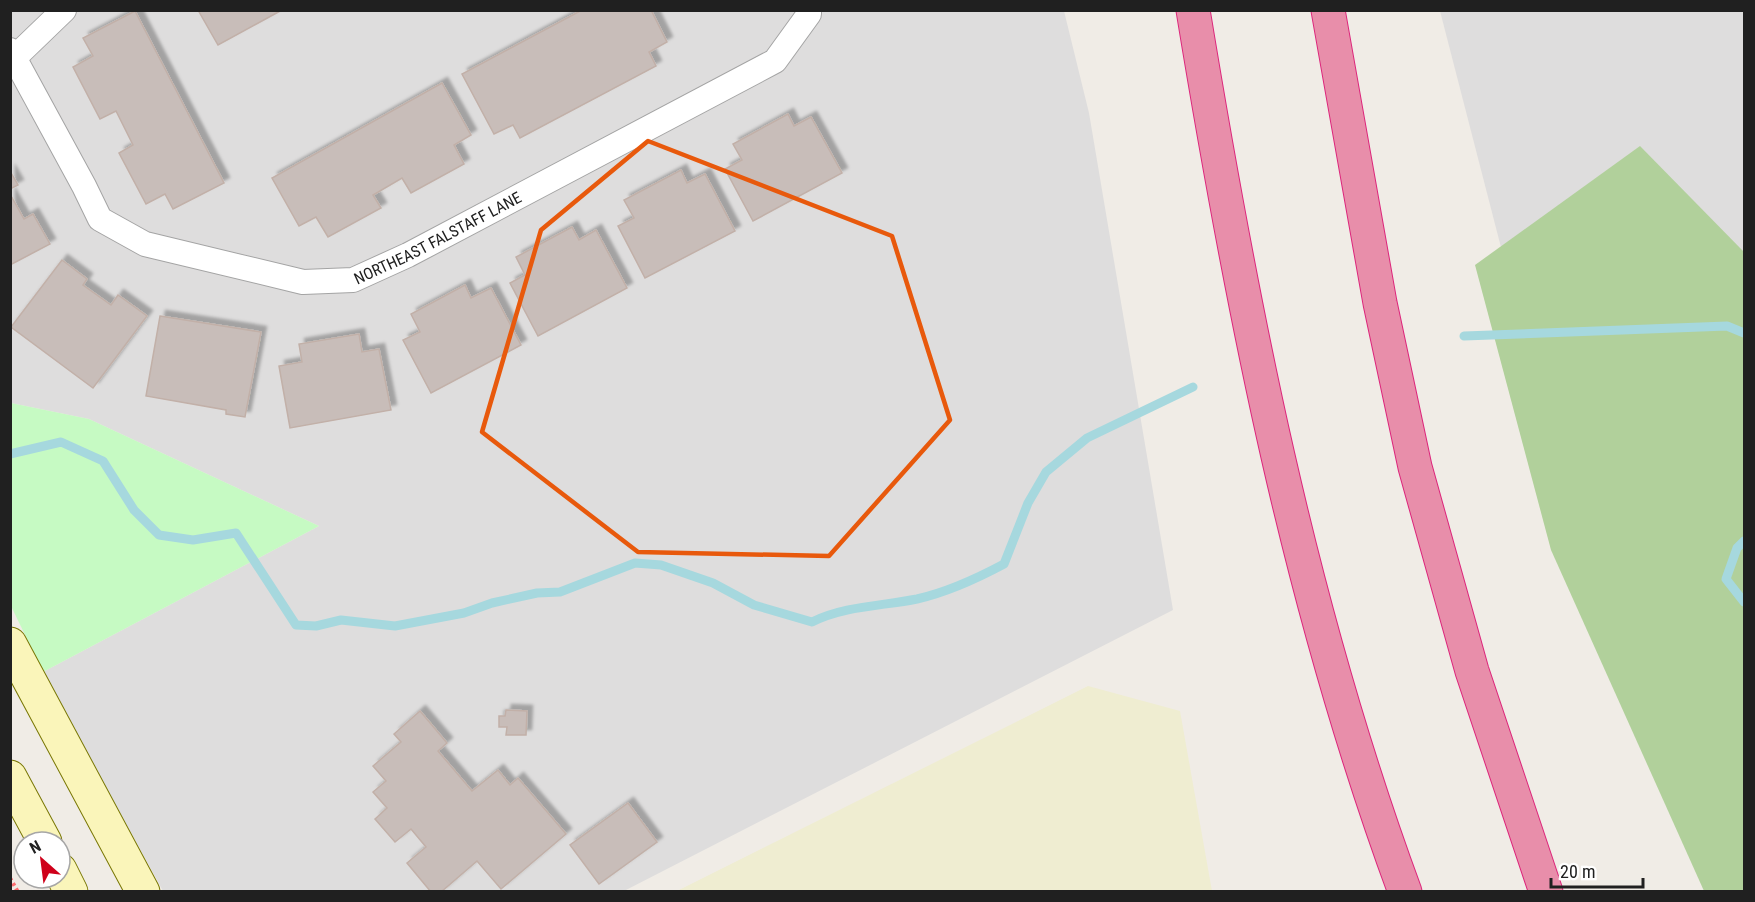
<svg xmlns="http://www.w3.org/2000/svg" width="1755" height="902" font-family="'Roboto Condensed',sans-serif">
	<defs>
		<filter id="shadow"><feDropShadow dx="5.5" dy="-5.5" stdDeviation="1.5" flood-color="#0004"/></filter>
	</defs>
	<rect width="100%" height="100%" fill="#f0ece6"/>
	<g fill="#dedddd">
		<path d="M11 11H1064L1089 113 1173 610 624 891H163L43 672 319 526 89 419 11 403Z"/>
		<path d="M1440 11H1744V891L1568 507Z"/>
	</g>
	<path fill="#efedd1" d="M1088 686 1180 711 1212 891H677Z"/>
	<path fill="#b1d09b" d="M1640 146 1744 252V891H1704L1551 550 1475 265Z"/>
	<path fill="#c6fac3" d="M11 403 89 419 319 526 43 672 11 606Z"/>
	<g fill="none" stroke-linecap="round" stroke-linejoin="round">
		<g stroke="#a6d8de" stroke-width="9">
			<path d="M1464 336 1727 326 1744 333"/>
			<path d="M10 454 61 442 103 461 134 510 159 535 193 540 236 533 296 625 316 626 341 620 395 626 464 613 492 603 537 593 560 592 635 563 661 565 713 583 754 605 812 622C844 606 882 606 917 599 948 592 976 579 1004 564L1028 503 1046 472 1087 438 1193 387"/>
			<path d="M1744 541 1737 548 1726 579 1744 602"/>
		</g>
	</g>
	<g fill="#c8bdb9" stroke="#c2b0a8" stroke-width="1.5" filter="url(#shadow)">
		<path d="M198 10H282L218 45Z"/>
		<path d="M582 10H651L667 42 649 52 656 66 520 138 513 125 494 134 462 74Z"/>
		<path d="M135 11 224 183 173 209 165 194 146 204 119 153 133 145 116 111 100 119 73 67 93 56 83 38Z"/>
		<path d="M442 83 471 135 454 145 464 164 411 193 402 178 373 195 381 208 328 237 316 217 299 226 272 178Z"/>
		<path d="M788 114 794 126 811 117 842 173 753 221 725 169 742 160 733 144Z"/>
		<path d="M681 170 687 183 705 174 735 231 645 278 618 226 634 218 624 200Z"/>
		<path d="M10 171 18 185 10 189Z"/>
		<path d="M10 194 24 219 33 214 50 244 10 265Z"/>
		<path d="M572 227 579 240 596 230 627 288 538 336 510 283 525 275 516 257Z"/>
		<path d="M62 260 87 279 83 285 111 305 118 295 147 316 93 388 11 327Z"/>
		<path d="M465 285 471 298 491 288 521 345 431 393 403 340 420 332 411 314Z"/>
		<path d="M160 316 261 332 245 417 226 414V410L146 396Z"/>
		<path d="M359 334 362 352 379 349 391 410 290 428 279 366 302 362 299 344Z"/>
		<path d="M506 710 527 711 526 735H506L507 727H499V716H505Z"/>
		<path d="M420 711 447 743 438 751 472 791 498 770 510 785 518 778 566 834 501 889 477 861 441 892H431L407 863 426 847 411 829 395 842 375 819 387 808 373 792 386 781 373 766 401 742 394 734Z"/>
		<path d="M628 803 657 842 599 884 570 845Z"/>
	</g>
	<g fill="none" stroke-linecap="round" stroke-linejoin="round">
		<g stroke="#a4a4a4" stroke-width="26">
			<g id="minor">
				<path id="s1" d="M10 50 84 186 100 219 145 244 303 282 353 280 408 255 775 61 809 14V10"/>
				<path d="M10 62 64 10"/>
			</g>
		</g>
		<g stroke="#797704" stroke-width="35">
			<g id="secondary">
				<path d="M10 644 143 892"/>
				<path d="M10 777 45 842"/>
				<path d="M60 870 71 892"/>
			</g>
		</g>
		<g stroke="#dc257b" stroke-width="35">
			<g id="motorway">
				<path d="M1193 10C1242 308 1300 608 1405 892"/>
				<path d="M1328 10 1380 303 1415 467 1472 671 1546 892"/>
			</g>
		</g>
		<path stroke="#fa6d70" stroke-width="4" stroke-dasharray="3 3" stroke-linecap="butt" d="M10 878 18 892"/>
		<use href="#minor" stroke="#fff" stroke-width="24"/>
		<use href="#secondary" stroke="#faf5ba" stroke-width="33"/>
		<use href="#motorway" stroke="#e88eaa" stroke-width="33"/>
	</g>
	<path fill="none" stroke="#e8590c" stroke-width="4.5" stroke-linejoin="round" d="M648 141 892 236 950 420 829 556 638 552 482 432 541 230Z"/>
	<g text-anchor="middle" stroke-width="4.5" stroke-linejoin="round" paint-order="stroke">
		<g font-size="16" fill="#202020" stroke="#fff">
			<text dy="6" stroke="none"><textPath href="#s1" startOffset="550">NORTHEAST FALSTAFF LANE</textPath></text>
		</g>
	</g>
	<rect width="1755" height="902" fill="none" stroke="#202020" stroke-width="24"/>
	<g transform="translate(42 860) rotate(332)"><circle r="28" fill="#ffffff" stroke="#a6a6a6" stroke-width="1.5"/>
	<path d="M0-4.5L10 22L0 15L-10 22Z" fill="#cf001a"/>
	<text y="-9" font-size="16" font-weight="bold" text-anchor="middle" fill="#202020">N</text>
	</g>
	<path d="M1551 878v9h92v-9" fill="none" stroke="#202020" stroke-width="3"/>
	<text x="1560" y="878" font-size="18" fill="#202020" stroke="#ffffff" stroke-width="4.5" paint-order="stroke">20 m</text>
</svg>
